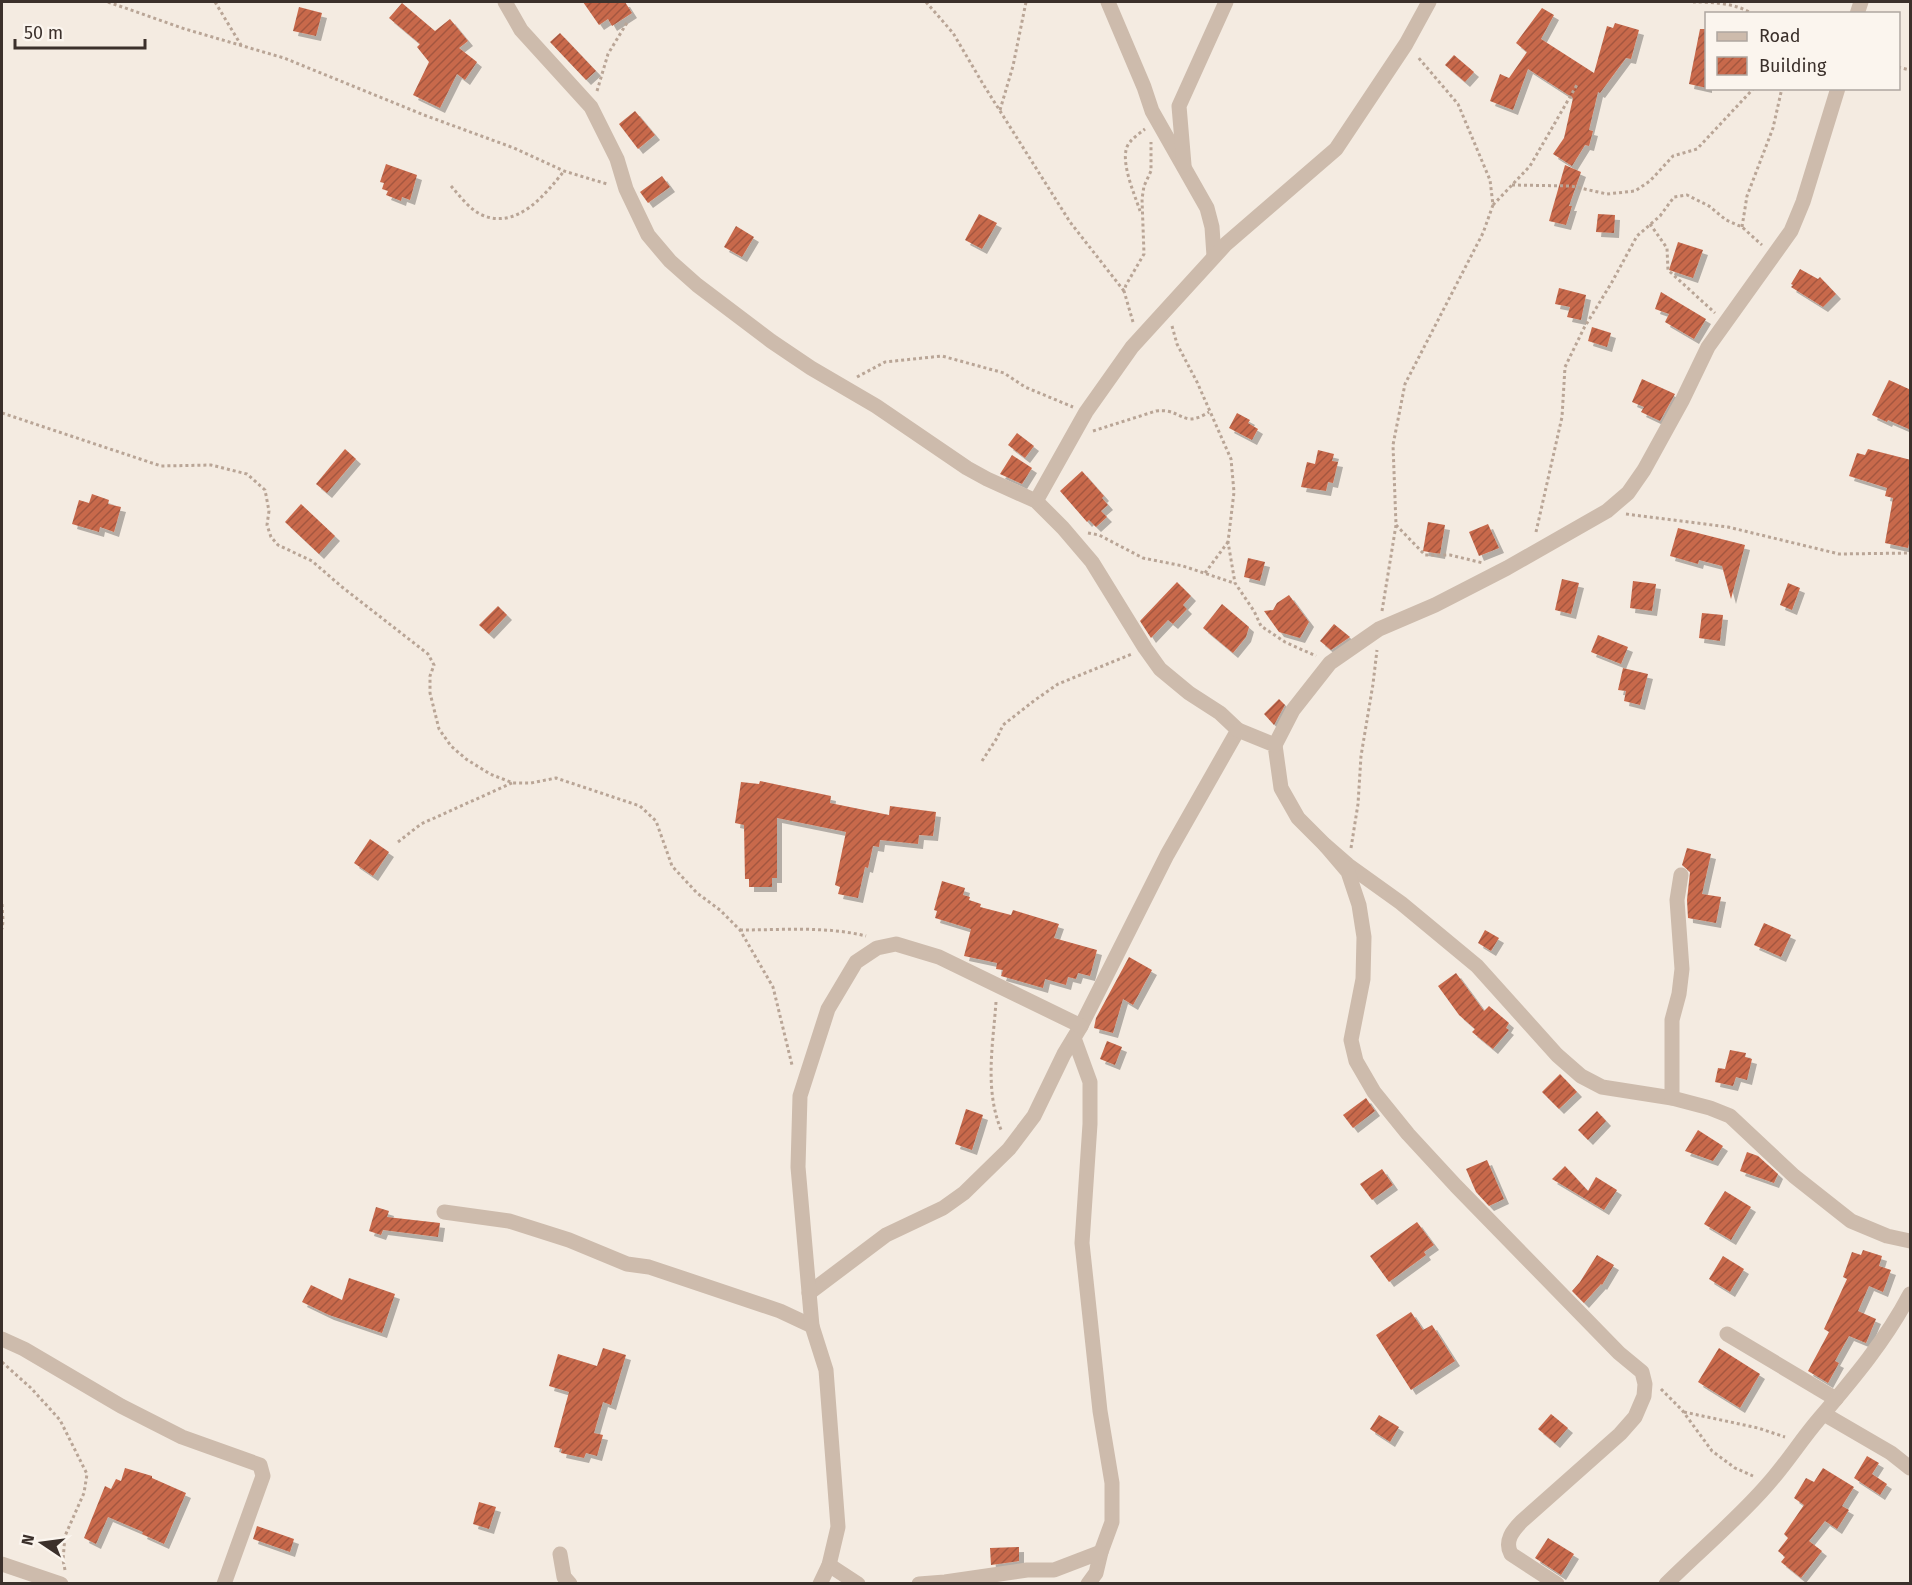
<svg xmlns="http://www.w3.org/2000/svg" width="1912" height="1585" font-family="'Fira Sans',sans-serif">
	<defs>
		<pattern id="building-hatch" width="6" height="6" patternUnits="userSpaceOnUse" patternTransform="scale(1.5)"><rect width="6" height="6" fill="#c8694b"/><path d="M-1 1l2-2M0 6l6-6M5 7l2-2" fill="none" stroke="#a4573f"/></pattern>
		<filter id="shadow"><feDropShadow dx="5" dy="5" stdDeviation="0" flood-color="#0004"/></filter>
	</defs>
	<rect width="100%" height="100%" fill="#f4ebe1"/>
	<g fill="url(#building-hatch)" filter="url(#shadow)">
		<path d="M583 2H625L632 13 612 26 608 19 599 25Z"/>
		<path d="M402 3 435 31 450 19 468 41 459 48 477 62 465 80 457 74 440 108 413 95 429 62 417 47 420 44 389 18Z"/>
		<path d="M299 7 322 13 316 36 293 31Z"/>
		<path d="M1542 8 1554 15 1541 39 1594 73 1607 26 1613 28 1615 23 1639 30 1631 59 1626 58 1600 93 1598 92 1589 130 1593 131 1589 146 1585 145 1572 166 1553 154 1564 138 1573 98 1528 69 1513 110 1490 101 1500 74 1509 78 1527 52 1516 43Z"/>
		<path d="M1700 29H1707V88L1689 84Z"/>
		<path d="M560 33 596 71 586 80 550 42Z"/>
		<path d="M1454 55 1474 72 1465 82 1445 65Z"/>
		<path d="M635 111 655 135 638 149 619 124Z"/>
		<path d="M386 164 417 175 410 200 402 197 401 201 386 195 388 191 382 189 384 183 380 182Z"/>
		<path d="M1565 165 1581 172 1569 206H1572L1566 225 1549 221Z"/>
		<path d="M662 176 670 187 648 203 640 192Z"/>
		<path d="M979 214 997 223 982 249 965 240Z"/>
		<path d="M1598 214 1615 215 1614 233 1596 232Z"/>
		<path d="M736 226 754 237 742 257 724 247Z"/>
		<path d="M1678 242 1703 250 1693 278 1669 270Z"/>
		<path d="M1800 269 1818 279 1820 277 1836 294 1823 307 1791 287 1793 285 1791 284Z"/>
		<path d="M1559 288 1586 295 1581 320 1567 317 1570 307 1555 304Z"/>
		<path d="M1661 292 1706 319 1694 339 1665 322 1669 314 1655 309Z"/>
		<path d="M1592 327 1611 333 1607 347 1588 341Z"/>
		<path d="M1642 379 1675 394 1660 421 1641 412 1644 407 1632 402Z"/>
		<path d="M1889 380 1911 390V430L1888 420 1887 422 1872 415Z"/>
		<path d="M1237 413 1250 420 1248 423 1258 429 1252 440 1229 428Z"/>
		<path d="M1017 433 1034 446 1025 458 1008 445Z"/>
		<path d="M345 449 356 459 327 493 316 484Z"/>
		<path d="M1868 449 1911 460V535L1908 548 1885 543 1893 498 1885 496 1887 488 1849 476 1857 453 1865 455Z"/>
		<path d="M1318 450 1334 454 1332 461 1338 462 1333 483 1328 482 1326 491 1301 487 1307 462 1315 464Z"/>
		<path d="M1012 455 1032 468 1022 484 1000 474Z"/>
		<path d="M1082 471 1104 496 1102 498 1108 505 1101 511 1107 517 1096 527 1089 520 1087 522 1060 491Z"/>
		<path d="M92 494 109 500 108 504 121 507 114 532 100 527 99 532 72 524 79 500 89 503Z"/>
		<path d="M301 504 335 536 319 554 285 522Z"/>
		<path d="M1428 522 1445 525 1440 554 1423 551Z"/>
		<path d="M1488 524 1499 548 1479 556 1469 532Z"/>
		<path d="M1678 528 1745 545 1731 599 1722 566 1699 560 1698 564 1670 556Z"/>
		<path d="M1248 558 1265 562 1260 581 1244 577Z"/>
		<path d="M1562 579 1579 583 1571 614 1555 610Z"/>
		<path d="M1633 581 1656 584 1652 611 1630 608Z"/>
		<path d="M1177 582 1191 596 1183 605 1187 609 1173 624 1168 620 1151 638 1140 621Z"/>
		<path d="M1788 583 1800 588 1792 610 1780 605Z"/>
		<path d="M1289 595 1309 622 1300 638 1279 632 1264 611 1273 610 1277 603Z"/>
		<path d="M1222 604 1249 627 1246 637 1233 653 1203 628Z"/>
		<path d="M498 606 507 615 489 634 479 625Z"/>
		<path d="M1702 613 1723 615 1720 641 1699 638Z"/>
		<path d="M1334 624 1350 637 1331 650 1320 641Z"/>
		<path d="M1598 635 1628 647 1621 664 1591 652Z"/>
		<path d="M1623 668 1648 674 1640 705 1624 701 1626 691 1618 690Z"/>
		<path d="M1279 699 1285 705 1274 725 1264 714Z"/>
		<path d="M760 781 831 796 830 803 889 815 890 806 936 812 933 836 919 835 918 844 880 840 879 847 873 846 868 868 865 867 858 898 838 894 840 887 835 885 846 832 777 818V878H772V887H749V879H745L744 825 735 823 741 782 759 784Z"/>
		<path d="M370 839 389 852 373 876 354 863Z"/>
		<path d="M1687 848 1711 854 1702 894 1721 897 1716 923 1688 918 1687 900 1690 872 1682 865Z"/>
		<path d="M942 881 965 888 963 895 970 897 969 900 981 904 980 907 1011 915 1013 910 1059 924 1054 938 1097 950 1090 976 1078 973 1076 979 1068 977 1066 985 1045 979 1043 988 1001 976 1003 970 996 969 997 963 964 956 971 929 935 918 937 911 934 910Z"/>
		<path d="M1764 923 1791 935 1781 957 1754 945Z"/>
		<path d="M1485 930 1499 938 1491 951 1478 943Z"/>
		<path d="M1129 957 1152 970 1133 1005 1123 999 1113 1033 1094 1028 1096 1018Z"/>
		<path d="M1456 973 1484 1011 1489 1006 1509 1023 1506 1028 1509 1030 1493 1049 1472 1032 1475 1029 1459 1015 1438 986Z"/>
		<path d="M1107 1041 1122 1047 1115 1065 1100 1059Z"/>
		<path d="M1730 1050 1746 1053 1745 1057 1752 1059 1747 1080 1736 1077 1733 1086 1715 1082 1718 1068 1725 1069Z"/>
		<path d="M1560 1074 1577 1092 1559 1109 1542 1092Z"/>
		<path d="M1366 1098 1375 1111 1353 1128 1343 1115Z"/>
		<path d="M966 1109 983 1115 972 1150 955 1144Z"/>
		<path d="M1597 1111 1606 1121 1588 1140 1578 1130Z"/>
		<path d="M1698 1130 1723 1146 1713 1161 1685 1151Z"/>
		<path d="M1747 1152 1758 1156 1778 1174 1774 1183 1740 1171Z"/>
		<path d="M1487 1160 1504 1199 1489 1206 1476 1192 1466 1169Z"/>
		<path d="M1565 1166 1588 1191 1596 1177 1617 1190 1604 1210 1552 1179Z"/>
		<path d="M1382 1169 1393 1185 1372 1200 1360 1184Z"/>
		<path d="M1725 1191 1751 1207 1731 1240 1704 1224Z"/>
		<path d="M376 1207 389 1211 387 1217 440 1223 438 1237 383 1230 381 1235 369 1231Z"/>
		<path d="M1417 1222 1434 1245 1424 1252 1426 1255 1389 1282 1370 1256Z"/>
		<path d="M1863 1250 1882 1256 1879 1266 1891 1270 1883 1292 1869 1286 1858 1311 1876 1319 1866 1343 1849 1336 1835 1361 1839 1363 1828 1383 1808 1371 1829 1332 1824 1329 1847 1279 1843 1277 1852 1252 1861 1255Z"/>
		<path d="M1597 1255 1614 1265 1602 1285 1601 1284 1584 1303 1572 1291 1580 1282Z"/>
		<path d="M1723 1256 1744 1269 1730 1292 1709 1279Z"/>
		<path d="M349 1278 395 1294 382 1333 329 1315 302 1302 311 1285 342 1300Z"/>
		<path d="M1411 1312 1423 1330 1432 1325 1455 1361 1411 1390 1376 1335Z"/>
		<path d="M603 1348 626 1355 611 1405 603 1402 594 1433 603 1435 597 1456 586 1453 584 1458 561 1453 562 1449 554 1447 569 1392 549 1386 558 1354 597 1366Z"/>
		<path d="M1719 1348 1760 1374 1740 1408 1698 1382Z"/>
		<path d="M1551 1414 1568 1428 1555 1443 1538 1429Z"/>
		<path d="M1379 1415 1399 1427 1390 1442 1370 1429Z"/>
		<path d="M1867 1456 1879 1463 1872 1474 1887 1484 1880 1495 1854 1478Z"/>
		<path d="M125 1468 152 1476V1478L186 1493 164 1544 142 1534 143 1532 108 1517 96 1544 84 1538 105 1486 111 1489 116 1479 121 1481Z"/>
		<path d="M1823 1468 1854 1487 1842 1506 1849 1510 1837 1529 1825 1521 1809 1541 1822 1551 1801 1578 1781 1562 1785 1557 1778 1551 1788 1538 1784 1534 1804 1505 1794 1498 1806 1478 1814 1482Z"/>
		<path d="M479 1502 496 1507 489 1529 473 1524Z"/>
		<path d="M257 1526 294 1539 290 1552 253 1539Z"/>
		<path d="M1548 1538 1574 1554 1561 1575 1535 1558Z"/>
		<path d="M1019 1547V1561L991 1565 990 1548Z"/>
	</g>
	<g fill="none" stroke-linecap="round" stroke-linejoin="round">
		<g stroke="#b9a596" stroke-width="3" stroke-dasharray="3 3" stroke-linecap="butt">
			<path d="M108 2 185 29 284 58 424 115 514 148 564 171 607 184"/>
			<path d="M215 2 241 45"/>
			<path d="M926 2 953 33 983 84 1070 222 1124 291"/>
			<path d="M1693 2C1711 2 1737 3 1752 14"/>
			<path d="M1898 67 1910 70"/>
			<path d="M597 91 608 54 628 21"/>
			<path d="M1000 110 1013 66 1026 2"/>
			<path d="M1512 185 1571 186 1607 194 1635 191 1650 181 1673 156 1697 149 1754 88"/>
			<path d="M451 186C460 196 469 209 482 215 517 230 545 195 564 171"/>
			<path d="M1493 205 1530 166 1578 83"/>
			<path d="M1140 211C1135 195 1117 156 1130 142 1134 137 1140 133 1145 129"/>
			<path d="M1650 224 1667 248 1668 270 1715 313"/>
			<path d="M1742 227 1747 196 1773 128 1782 88"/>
			<path d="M1133 322 1124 291 1126 285 1144 254 1142 199 1144 186 1151 171V142"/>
			<path d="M1172 326 1177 344 1197 382 1231 459 1234 492 1228 542 1235 583 1254 611 1261 626 1285 642 1316 656"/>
			<path d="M857 377 885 362 942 356 1004 373 1025 387 1073 407"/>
			<path d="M2 413 161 466 211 465 247 474 265 490 269 511 267 525 271 537 278 545 312 561 342 587 428 654 434 665 430 676V693L439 729 451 746 466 759 490 774 513 783H531L556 778 640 806 656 821 672 866 697 893 720 910 740 930 773 987 792 1065"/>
			<path d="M1093 431 1156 411C1174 409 1177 417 1190 419 1197 419 1204 415 1209 412"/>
			<path d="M1626 514 1728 527 1839 554 1910 553"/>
			<path d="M1396 525 1425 555H1450L1483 563"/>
			<path d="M1536 532 1562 417 1565 367 1584 328 1612 282 1637 236 1660 216 1674 197 1687 195 1709 206 1726 220 1742 227 1762 245"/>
			<path d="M1088 533 1099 535 1143 558 1183 566 1234 583"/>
			<path d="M1205 573 1228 542"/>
			<path d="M1382 611 1396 525 1393 445 1405 384 1483 233 1493 205 1490 180 1458 104 1417 56"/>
			<path d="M982 761 997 738 1003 725 1035 700 1058 684 1132 654"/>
			<path d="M398 842 421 824 512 783"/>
			<path d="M1351 848 1358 804 1361 756 1373 684 1377 650"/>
			<path d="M2 904 3 921 2 929"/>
			<path d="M740 930C782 930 826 926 866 936"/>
			<path d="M996 1002C993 1045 984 1091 1002 1132"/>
			<path d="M2 1362 31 1388 60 1420 87 1474 84 1493 65 1536 63 1560 65 1570"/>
			<path d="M1661 1389 1682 1410 1712 1451 1735 1468 1753 1476"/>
			<path d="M1684 1412 1758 1428 1785 1437"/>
		</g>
		<g stroke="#cdbbac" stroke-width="15">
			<path d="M505 2 521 30 591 107 617 159 626 189 648 235 670 261 697 285 771 341 811 368 876 406 967 468 987 479 1036 501 1063 528 1092 562 1145 648 1160 669 1189 693 1220 713 1238 730 1167 855 1081 1026 1064 1054 1034 1116 1009 1149 964 1193 943 1208 886 1235 809 1293"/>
			<path d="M1108 2 1144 87 1152 111 1207 208 1212 227 1214 256"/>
			<path d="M1857 14 1861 2"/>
			<path d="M1184 165 1179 106 1226 2"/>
			<path d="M1036 501 1086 412 1132 347 1226 244 1336 149 1406 44 1429 2"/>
			<path d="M1238 730 1275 745 1281 788 1298 818 1325 845 1348 865 1401 903 1477 966 1557 1055 1581 1076 1602 1087 1672 1098 1710 1108 1730 1116 1794 1176 1851 1221 1887 1236 1910 1241"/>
			<path d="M1275 745 1293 710 1330 663 1379 629 1435 605 1507 568 1607 511 1628 493 1644 470 1682 401 1708 347 1791 231 1803 202 1838 88"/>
			<path d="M1325 845 1348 872 1359 905 1364 937 1363 979 1351 1040 1356 1061 1374 1092 1408 1134 1456 1186 1619 1353 1642 1372 1645 1384 1644 1396 1635 1417 1620 1434 1522 1521C1513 1530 1504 1541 1511 1554L1557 1584"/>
			<path d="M1074 1038 1090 1082V1124L1082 1243 1100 1411 1112 1483V1522L1101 1552 1096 1573 1088 1584"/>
			<path d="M1672 1098V1020L1679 994 1682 969 1677 900 1681 875"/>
			<path d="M444 1212 509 1221 569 1240 627 1264 649 1267 780 1311 812 1326"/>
			<path d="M1727 1334 1836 1399"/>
			<path d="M2 1339 24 1349 121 1406 182 1437 260 1465 263 1476 224 1584"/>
			<path d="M1824 1414 1891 1453 1910 1468"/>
			<path d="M560 1554 564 1577 570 1584"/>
			<path d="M2 1564 61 1584"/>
			<path d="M829 1565 858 1584"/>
			<path d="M820 1584 829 1565 838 1527 826 1370 812 1326 798 1167 800 1096 828 1009 856 962 877 948 896 944 939 957 1081 1026"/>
			<path d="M919 1584 945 1582 1027 1570H1054L1101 1552"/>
			<path d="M1666 1584C1700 1550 1737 1520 1768 1484 1786 1464 1801 1440 1819 1419 1853 1379 1886 1340 1910 1294"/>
		</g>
	</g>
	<rect width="1912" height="1585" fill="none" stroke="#3b302b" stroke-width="6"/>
	<rect x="1705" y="12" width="195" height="78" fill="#fbf5ee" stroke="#aea6a0" stroke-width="1.5"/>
	<rect x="1717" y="32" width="30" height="9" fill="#cdbbac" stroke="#aea6a0" stroke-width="1.5"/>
	<text x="1759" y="42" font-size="18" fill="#3b302b">Road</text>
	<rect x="1717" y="57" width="30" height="18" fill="url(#building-hatch)" stroke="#aea6a0" stroke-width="1.5"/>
	<text x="1759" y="72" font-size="18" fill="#3b302b">Building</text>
	<g transform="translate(42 1543) rotate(283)" stroke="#fbf5ee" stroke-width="4.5" paint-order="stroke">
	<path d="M0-4.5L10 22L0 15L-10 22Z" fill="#3b302b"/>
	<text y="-9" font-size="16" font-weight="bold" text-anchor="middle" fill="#3b302b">N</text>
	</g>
	<path d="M15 39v9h130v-9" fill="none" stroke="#3b302b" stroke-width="3"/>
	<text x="24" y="39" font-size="18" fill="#3b302b" stroke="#fbf5ee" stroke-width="4.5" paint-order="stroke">50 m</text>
</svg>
